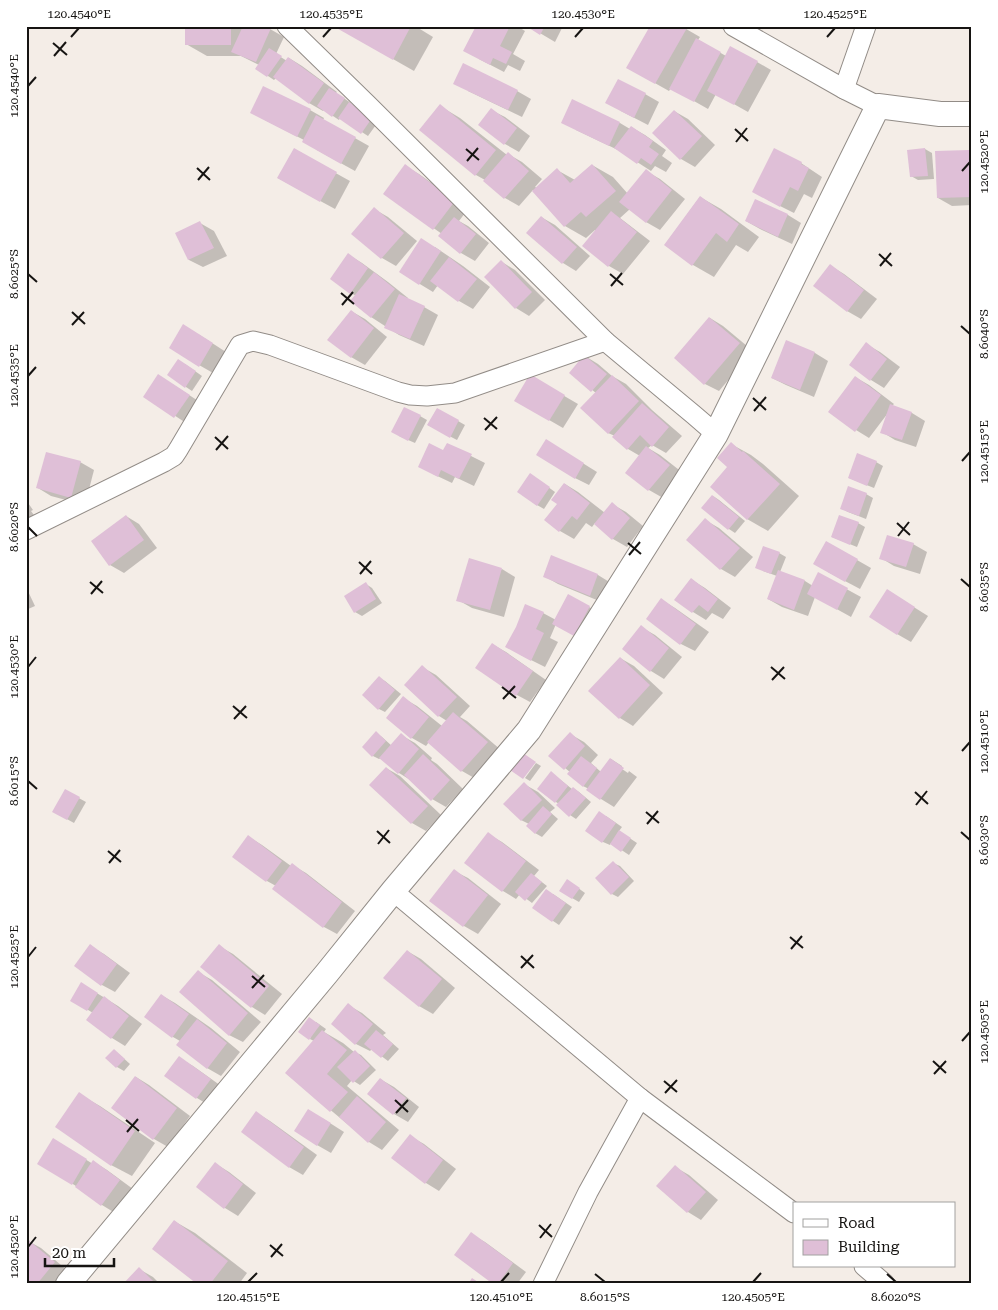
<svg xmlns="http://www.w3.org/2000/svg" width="998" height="1310" font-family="'Roboto Serif',serif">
	<rect width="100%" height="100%" fill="#f4ede7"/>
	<g fill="#0003">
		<path d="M186 26H264L270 29 284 37 276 54 287 61 289 58 302 66 337 92 336 93 351 103 350 104 378 122 368 136 340 118 339 120 324 110 323 111 309 103 276 78 274 80 256 68 259 65 241 56H207L186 44Z"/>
		<path d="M335 26H415L433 37 414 71Z"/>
		<path d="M478 26H517L525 31 513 54 525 61 520 71 508 65 504 72 479 59Z"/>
		<path d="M528 26H563L555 42Z"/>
		<path d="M681 26 700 37 698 40 726 56 757 62 771 70 748 112 716 94 708 109 671 88 669 91 628 68Z"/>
		<path d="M468 91H517L531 99 522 117Z"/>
		<path d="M645 94 659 102 648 125 621 111Z"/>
		<path d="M440 106 460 118 507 155 508 154 522 162 542 179 535 187 537 188 557 170 575 180 592 165 613 177 628 194 646 171 660 179 685 199 660 230 646 222 630 209 620 218 650 241 623 274 609 266 584 246 596 231 595 230 586 238 565 226 533 190 519 206 505 198 485 180 476 175Z"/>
		<path d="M310 110 324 118 323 120 369 146 355 171 317 150 304 140 265 120Z"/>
		<path d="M491 110 505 117 530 136 519 152 505 144Z"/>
		<path d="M674 111 688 119 715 145 695 167 681 159Z"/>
		<path d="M620 123 630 129 631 127 645 135 666 150 662 156 672 163 666 172 655 166 651 171 620 151 576 130Z"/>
		<path d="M925 149 932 153 934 179 918 180 911 176Z"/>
		<path d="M294 150 350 181 335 209 278 178Z"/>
		<path d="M969 151 972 153V205L952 206 938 198Z"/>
		<path d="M801 163 822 177 812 198 804 194 794 213 768 200Z"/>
		<path d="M405 166 419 174 468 209 459 221 468 226 489 243 475 261 461 253 440 236 442 234 385 194Z"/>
		<path d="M700 197 721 209 759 237 748 252 736 245 714 277 693 265 665 245Z"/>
		<path d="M756 201 788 215 801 223 792 244 760 229 746 221Z"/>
		<path d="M374 209 388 217 417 241 396 266 382 258 353 234Z"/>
		<path d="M541 217 555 225 590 256 576 271 563 263Z"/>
		<path d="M200 223 214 231 227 256 203 267 189 260 177 234Z"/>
		<path d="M435 247 463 266 490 287 473 309 459 301 438 285 433 292 400 272Z"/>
		<path d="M349 255 362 263 388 282 408 298 407 299 424 307 438 315 424 346 399 335 371 317 356 296 351 293Z"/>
		<path d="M502 262 515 270 545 300 529 316 516 308Z"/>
		<path d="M831 266 844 274 877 299 861 319 847 311Z"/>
		<path d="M351 311 365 319 387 337 365 365 351 357 329 340Z"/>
		<path d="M710 318 723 326 753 351 719 391 705 384Z"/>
		<path d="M198 334 226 352 213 373 199 365Z"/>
		<path d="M787 342 815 353 828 361 814 397 786 385 772 378Z"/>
		<path d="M866 344 880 352 900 367 884 388 871 380Z"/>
		<path d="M585 356 598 364 612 376 626 384 652 410 682 436 666 453 652 445 648 448 660 455 683 473 663 498 649 490 627 472 640 456 628 449 615 436 608 433 596 393 571 373Z"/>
		<path d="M185 364 202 376 192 391 186 387Z"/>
		<path d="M530 376 578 404 563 428 516 401Z"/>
		<path d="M855 377 869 385 894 404 892 406 912 413 925 421 916 447 895 440 882 432 888 413 869 438 856 430Z"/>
		<path d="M172 384 203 404 189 425 145 396Z"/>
		<path d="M437 409 465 425 457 440 428 425Z"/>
		<path d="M420 416 427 420 415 443 399 436Z"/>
		<path d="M731 444 751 455 763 464 799 496 768 531 747 519 729 467Z"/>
		<path d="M560 449 597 472 589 485 575 478Z"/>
		<path d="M444 452 471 456 485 463 474 486 455 477 452 483 433 474Z"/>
		<path d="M80 462 94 470 85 505 51 496 38 488Z"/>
		<path d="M876 462 883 466 874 488 849 478Z"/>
		<path d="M537 479 555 492 544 509 537 505Z"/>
		<path d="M565 484 578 492 605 513 612 504 626 512 643 526 627 547 613 539 595 523 592 527 586 523 574 539 560 531 546 520 558 504Z"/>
		<path d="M866 494 873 498 866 519 848 512 841 508Z"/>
		<path d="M713 496 719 500 745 521 735 533 729 529Z"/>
		<path d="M26 500 33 510 31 511 42 526 26 537Z"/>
		<path d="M126 516 139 524 157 548 124 573 110 565Z"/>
		<path d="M705 520 719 528 753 557 735 577 721 569 688 540Z"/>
		<path d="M858 523 865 527 857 547 832 537Z"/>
		<path d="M913 544 927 552 920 574 894 566 881 558Z"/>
		<path d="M779 553 786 557 780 572 805 581 813 586 819 574 861 597 851 617 815 597 808 616 782 607 768 599 777 576 763 571Z"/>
		<path d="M552 557 598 575 611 583 604 603 558 584 544 576Z"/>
		<path d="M857 560 871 568 860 589 828 572Z"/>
		<path d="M502 569 515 577 504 617 472 608 458 600Z"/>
		<path d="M692 580 705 588 731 608 723 619 712 613 706 620 693 612 676 600Z"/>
		<path d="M366 584 372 588 382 603 362 616 355 612Z"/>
		<path d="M26 587 35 606 26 610Z"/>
		<path d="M901 599 928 616 911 642 897 634Z"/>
		<path d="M662 600 675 608 709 632 695 651 681 644 648 619Z"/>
		<path d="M589 607 603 615 588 643 556 624 550 638 558 642 545 667 521 655 543 613 556 620Z"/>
		<path d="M641 627 655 635 682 657 664 679 651 671Z"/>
		<path d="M492 644 506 652 546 680 530 702 517 695Z"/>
		<path d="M620 658 634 666 663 693 633 726 620 718Z"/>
		<path d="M422 667 436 675 470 706 460 717 467 721 501 750 476 779 462 771 429 742 426 746 412 738 387 718 403 698 417 706 442 726 447 721 439 716 405 685Z"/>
		<path d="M379 678 385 681 401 694 385 712 379 709Z"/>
		<path d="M376 733 382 737 392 746 401 735 415 743 432 758 431 760 437 764 463 789 446 807 432 799 412 781 399 773 381 758 379 759 373 756Z"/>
		<path d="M570 734 584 742 598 755 591 763 601 772 611 759 622 766V769L628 773 629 771 637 777 614 807 601 799 588 790 589 789 583 786 570 772 550 756Z"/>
		<path d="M536 763 541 766 530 781 525 778Z"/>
		<path d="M386 768 400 776 441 815 426 831 412 823 371 785Z"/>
		<path d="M557 777 572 789 573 788 579 792 591 802 576 819 570 815 559 804 556 802Z"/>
		<path d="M524 784 538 792 555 808 550 812 558 819 542 837 535 833 529 824 521 820Z"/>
		<path d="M66 791 86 802 74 823 54 812Z"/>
		<path d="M606 816 622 827 619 831 637 843 629 855 611 843 610 845 603 842 587 830Z"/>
		<path d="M488 834 502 842 539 870 534 876 547 886 532 903 520 894 516 899 503 891 466 863Z"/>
		<path d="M249 837 262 845 291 866 292 865 306 873 355 911 337 934 324 927 276 886 267 881Z"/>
		<path d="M613 863 620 866 634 881 618 897 612 894Z"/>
		<path d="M454 871 468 878 501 904 478 934 464 926 431 901Z"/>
		<path d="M574 885 585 893 579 902 572 898Z"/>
		<path d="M553 894 572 907 559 925 534 908Z"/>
		<path d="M90 946 104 954 130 973 115 992 102 985Z"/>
		<path d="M219 946 233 954 282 994 265 1015 252 1007Z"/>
		<path d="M407 951 421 959 455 988 433 1014 419 1006Z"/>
		<path d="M198 972 212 980 261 1022 243 1042 229 1035Z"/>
		<path d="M82 984 118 1006 142 1024 125 1046 112 1038 88 1020 93 1013 72 1000Z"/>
		<path d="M161 995 175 1003 211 1028 240 1052 221 1076 207 1068 180 1041 173 1037Z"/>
		<path d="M348 1005 362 1013 386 1033 383 1035 399 1049 388 1061 372 1049 370 1051 356 1044Z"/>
		<path d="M316 1022 326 1029 324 1032 343 1043 354 1052H355L361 1055 376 1070 360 1085 352 1080 347 1086 399 1130 382 1150 369 1142 286 1073 314 1041 310 1039Z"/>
		<path d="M114 1051 120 1055 130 1064 124 1071 117 1067 107 1058Z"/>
		<path d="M179 1058 193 1066 224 1088 210 1106 197 1098 166 1076Z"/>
		<path d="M136 1077 149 1085 190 1116 168 1147 154 1139 112 1108Z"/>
		<path d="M380 1079 394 1087 419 1107 408 1122 394 1114Z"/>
		<path d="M79 1094 100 1106 155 1143 132 1176 111 1165Z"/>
		<path d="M257 1113 270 1121 317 1155 303 1175 289 1167Z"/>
		<path d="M322 1118 344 1132 331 1153 317 1145Z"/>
		<path d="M410 1136 424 1144 456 1169 439 1191 426 1183 392 1158Z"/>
		<path d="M67 1148 93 1164 94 1162 107 1170 133 1189 115 1213 102 1205 76 1186 39 1163Z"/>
		<path d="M216 1164 229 1172 256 1193 238 1216 225 1208Z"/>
		<path d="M675 1167 689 1175 718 1200 701 1220 688 1212Z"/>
		<path d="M174 1221 195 1233 247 1273 239 1284H199Z"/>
		<path d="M26 1234 30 1242 41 1248 68 1271 57 1284H26Z"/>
		<path d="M471 1234 485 1242 526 1272 517 1284H495Z"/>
		<path d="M139 1269 153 1277 160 1284H125Z"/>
	</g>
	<g fill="#dfbfd7">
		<rect x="185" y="26" width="46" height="19"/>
		<path d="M243 26H267L271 28 256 62 231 52Z"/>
		<path d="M333 26H411L393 60Z"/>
		<path d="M476 26H510L500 46 512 52 506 64 493 58 490 65 463 51Z"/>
		<path d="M526 26H545L540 35Z"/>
		<path d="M650 26H684L687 28 655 84 626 68Z"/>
		<path d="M696 38 721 52 694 102 669 89Z"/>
		<path d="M730 46 758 61 734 105 707 91Z"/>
		<path d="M269 48 282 56 267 77 255 69Z"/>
		<path d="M288 57 324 83 309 104 273 77Z"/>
		<path d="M463 63 518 90 508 110 453 84Z"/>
		<path d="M618 79 646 93 634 118 605 103Z"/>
		<path d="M263 86 311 109 297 137 250 113Z"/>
		<path d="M329 88 345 98 332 117 317 106Z"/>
		<path d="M572 99 620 122 609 146 561 123Z"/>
		<path d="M349 102 372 118 361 134 338 118Z"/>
		<path d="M440 104 496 150 475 176 419 130Z"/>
		<path d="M491 108 517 128 504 145 478 125Z"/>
		<path d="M674 110 702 136 680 160 652 133Z"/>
		<path d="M316 115 356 137 341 164 302 142Z"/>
		<path d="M631 126 653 141 649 147 659 154 651 165 641 158 637 164 614 148Z"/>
		<path d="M294 148 337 172 320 202 277 178Z"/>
		<path d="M774 148 802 162 801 164 809 168 798 191 790 187 780 207 752 192Z"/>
		<path d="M925 148 928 176 910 177 907 150Z"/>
		<path d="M969 150 972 197 937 198 935 151Z"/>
		<path d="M508 152 529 171 504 199 483 181Z"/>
		<path d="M405 164 455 201 433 230 383 194Z"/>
		<path d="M592 164 616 191 586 217 581 212 564 227 532 191 557 168 570 183Z"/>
		<path d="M646 169 672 190 646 223 619 202Z"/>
		<path d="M700 196 739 224 727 242 716 233 692 266 664 245Z"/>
		<path d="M755 199 788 214 778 237 745 221Z"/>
		<path d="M374 207 404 233 381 259 351 234Z"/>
		<path d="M611 211 637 232 608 267 582 246Z"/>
		<path d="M541 216 577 247 562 264 526 233Z"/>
		<path d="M454 217 476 234 460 254 438 236Z"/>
		<path d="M200 221 214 248 188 260 175 233Z"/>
		<path d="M421 238 441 251 419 285 399 272Z"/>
		<path d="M348 253 368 268 350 294 330 279Z"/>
		<path d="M449 257 477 279 458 302 430 281Z"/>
		<path d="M501 260 532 292 515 309 484 277Z"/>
		<path d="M830 264 864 290 847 312 813 286Z"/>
		<path d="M374 272 395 289 371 318 350 301Z"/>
		<path d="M399 294 425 306 410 339 384 328Z"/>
		<path d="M351 310 374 328 351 358 327 340Z"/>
		<path d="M709 317 740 343 704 385 674 358Z"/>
		<path d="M183 324 213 343 199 367 169 348Z"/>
		<path d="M786 340 815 352 800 390 771 378Z"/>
		<path d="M866 342 887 359 870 381 849 365Z"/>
		<path d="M584 355 607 374 591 392 569 373Z"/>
		<path d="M178 359 196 371 185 388 167 375Z"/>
		<path d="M158 374 190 395 174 418 143 397Z"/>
		<path d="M530 374 565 395 549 421 514 401Z"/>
		<path d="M612 375 639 401 608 434 580 408Z"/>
		<path d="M855 376 881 395 855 432 828 412Z"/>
		<path d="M642 403 669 427 652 447 640 435 627 450 612 437Z"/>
		<path d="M890 404 912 412 902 440 880 433Z"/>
		<path d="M404 407 421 415 408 441 391 432Z"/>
		<path d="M437 408 459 420 450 438 427 425Z"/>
		<path d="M546 439 584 463 575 479 536 455Z"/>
		<path d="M731 442 742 452 743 451 780 484 747 520 710 487 727 467 717 458Z"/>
		<path d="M429 443 443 450 447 443 472 454 459 479 441 470 438 477 418 467Z"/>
		<path d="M646 446 670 465 648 491 625 473Z"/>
		<path d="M46 452 81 461 71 498 36 488Z"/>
		<path d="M857 453 877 461 867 486 848 478Z"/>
		<path d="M530 473 550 487 537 506 517 492Z"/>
		<path d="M564 483 590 503 577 520 572 516 559 532 544 520 557 504 551 500Z"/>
		<path d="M848 486 867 493 859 516 840 509Z"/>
		<path d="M712 495 739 517 728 530 701 508Z"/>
		<path d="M612 502 630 518 612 540 594 524Z"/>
		<path d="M126 515 144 540 109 566 91 541Z"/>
		<path d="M839 515 859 522 850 545 831 537Z"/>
		<path d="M705 518 740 548 720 570 686 540Z"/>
		<path d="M887 535 914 543 906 567 879 559Z"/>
		<path d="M826 541 858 559 845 582 813 564Z"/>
		<path d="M763 546 780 552 771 574 755 568Z"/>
		<path d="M551 555 598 574 590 596 543 577Z"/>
		<path d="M469 558 502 568 490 610 456 601Z"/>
		<path d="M778 570 805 580 794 610 767 599Z"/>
		<path d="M818 572 848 588 837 610 807 594Z"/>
		<path d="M691 578 718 599 708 612 699 605 692 613 674 600Z"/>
		<path d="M366 582 376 599 354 613 344 596Z"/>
		<path d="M887 589 915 607 897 635 869 617Z"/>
		<path d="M568 594 590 606 574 636 552 624Z"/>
		<path d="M661 598 696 624 680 645 646 619Z"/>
		<path d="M525 604 544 612 536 629 544 633 531 661 505 647 516 627Z"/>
		<path d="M641 625 669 648 650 672 622 649Z"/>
		<path d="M492 643 533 671 516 696 475 668Z"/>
		<path d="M620 657 650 685 619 719 588 691Z"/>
		<path d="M422 665 457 697 438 717 404 685Z"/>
		<path d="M379 676 395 690 378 710 362 695Z"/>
		<path d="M403 696 429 717 411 739 386 718Z"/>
		<path d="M453 712 488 742 461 772 427 742Z"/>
		<path d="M376 731 386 741 372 757 362 747Z"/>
		<path d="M570 732 585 746 564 770 548 756Z"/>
		<path d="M401 733 419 749 398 774 379 758Z"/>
		<path d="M523 753 536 762 523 779 510 770Z"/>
		<path d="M423 754 450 780 431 801 404 775Z"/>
		<path d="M581 756 597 768 583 787 567 774Z"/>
		<path d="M610 758 624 768 600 800 586 790Z"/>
		<path d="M386 767 428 806 411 824 369 785Z"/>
		<path d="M551 771 568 786 555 803 537 789Z"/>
		<path d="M524 782 542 800 521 821 503 804Z"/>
		<path d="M573 787 586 798 569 817 556 805Z"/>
		<path d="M65 789 80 797 67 820 52 812Z"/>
		<path d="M543 806 552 814 535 834 526 826Z"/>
		<path d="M599 811 616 823 602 843 585 831Z"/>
		<path d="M619 830 631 838 621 852 610 844Z"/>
		<path d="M488 832 526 861 502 892 464 863Z"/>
		<path d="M248 835 282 861 266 882 232 857Z"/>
		<path d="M613 861 629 877 611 895 595 878Z"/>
		<path d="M292 863 342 902 323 928 272 889Z"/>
		<path d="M454 869 488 895 463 927 429 901Z"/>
		<path d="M531 873 542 882 525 901 515 892Z"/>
		<path d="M567 879 580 888 572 899 559 891Z"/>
		<path d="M546 889 566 903 552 922 532 908Z"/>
		<path d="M90 944 117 964 101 986 74 966Z"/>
		<path d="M219 944 269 986 251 1008 200 967Z"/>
		<path d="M407 950 442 979 419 1007 383 978Z"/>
		<path d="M198 970 248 1013 229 1036 179 992Z"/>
		<path d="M81 982 98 993 87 1011 70 1001Z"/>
		<path d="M161 994 189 1014 172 1038 144 1017Z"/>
		<path d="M104 996 129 1016 111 1039 86 1020Z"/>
		<path d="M348 1003 373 1024 355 1045 331 1024Z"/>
		<path d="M309 1017 320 1025 309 1040 298 1032Z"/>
		<path d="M197 1019 227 1043 207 1069 176 1045Z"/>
		<path d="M322 1030 347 1050 327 1074 348 1092 330 1112 285 1073Z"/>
		<path d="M376 1030 393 1044 381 1058 364 1044Z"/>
		<path d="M114 1049 125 1059 116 1068 105 1058Z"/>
		<path d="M355 1050 370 1066 353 1083 337 1067Z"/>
		<path d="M179 1056 211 1079 196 1099 164 1076Z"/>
		<path d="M135 1076 177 1108 153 1140 111 1108Z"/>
		<path d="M380 1078 406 1098 393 1115 367 1094Z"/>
		<path d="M79 1092 135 1131 111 1166 55 1127Z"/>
		<path d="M357 1096 386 1122 368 1143 339 1117Z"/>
		<path d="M308 1109 331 1123 317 1146 294 1131Z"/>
		<path d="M256 1111 304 1147 289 1168 241 1132Z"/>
		<path d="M410 1134 443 1160 425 1184 391 1158Z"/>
		<path d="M53 1138 87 1159 72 1185 37 1164Z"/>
		<path d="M93 1160 120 1180 101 1206 75 1187Z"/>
		<path d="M215 1162 243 1184 224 1209 196 1187Z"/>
		<path d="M675 1165 706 1192 687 1213 656 1186Z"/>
		<path d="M174 1220 228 1261 210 1284H197L152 1249Z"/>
		<path d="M471 1232 513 1263 498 1284H493L454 1255Z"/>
		<path d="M27 1239 55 1262 37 1284H26V1240Z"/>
		<path d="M139 1267 156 1284H123Z"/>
		<path d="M472 1278 481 1284H468Z"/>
	</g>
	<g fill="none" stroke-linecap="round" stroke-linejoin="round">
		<g stroke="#928c87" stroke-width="21">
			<g id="minor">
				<path d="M287 26 368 105 605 341 694 415 716 434"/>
				<path d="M733 26 844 89 878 106"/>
				<path d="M844 89 866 26"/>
				<path d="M26 530 164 462 174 456 178 450 240 345 253 341 270 345 398 392 410 395 427 396 455 393 605 341"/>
				<path d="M393 891 640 1098 588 1192 543 1284"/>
				<path d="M640 1098 794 1213"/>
				<path d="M864 1266 885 1284"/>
			</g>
		</g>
		<g stroke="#928c87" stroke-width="26">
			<path id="tertiary" d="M68 1284 327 973 393 891 529 730 716 434 878 106 940 114H972"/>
		</g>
		<use href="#minor" stroke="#fff" stroke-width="19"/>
		<use href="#tertiary" stroke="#fff" stroke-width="24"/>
	</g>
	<path fill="none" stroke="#161412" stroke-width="2" d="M71 37 79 28M323 37 331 28M575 37 583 28M827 37 835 28M53 43 67 55M54 56 66 42M28 86 36 77M735 129 748 141M736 142 747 128M466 149 479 160M467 161 478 148M197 168 210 180M962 171 970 162M198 180 209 167M879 254 892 266M880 266 891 253M28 274 37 282M610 274 623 285M611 286 622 273M341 293 354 304M342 305 353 292M72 312 85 324M72 325 84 312M961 326 970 334M28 376 36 367M753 398 766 410M754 411 766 397M484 418 497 429M485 430 497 417M215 437 228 449M216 450 228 436M962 461 970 452M897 523 910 535M28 527 37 536M898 536 909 522M628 543 641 554M629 555 640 542M359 562 372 574M360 574 371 561M961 579 970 587M90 582 103 593M91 594 102 581M28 667 36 657M771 667 785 679M772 680 784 667M502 687 516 698M503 699 515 686M233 706 247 718M234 719 246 706M962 751 970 742M28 781 37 789M915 792 928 804M916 805 927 791M646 812 659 823M647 824 658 811M377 831 390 843M961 832 970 840M378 844 389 830M108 851 121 862M109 863 120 850M790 937 803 948M791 949 802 936M521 956 534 968M28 957 36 947M521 968 533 955M252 976 265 987M252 988 264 975M962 1041 970 1032M933 1061 946 1073M934 1074 946 1061M664 1081 677 1092M665 1093 677 1080M395 1100 408 1112M396 1113 408 1100M126 1120 139 1131M127 1132 138 1119M539 1225 552 1237M540 1238 551 1224M270 1245 283 1256M28 1247 36 1237M271 1257 282 1244M595 1274 605 1282M887 1274 896 1282M248 1282 257 1273M501 1282 509 1273M753 1282 761 1273"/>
	<rect width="998" height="1310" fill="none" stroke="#ffffff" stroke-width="55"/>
	<rect x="793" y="1202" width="162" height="65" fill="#ffffff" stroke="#a2a1a0"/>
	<rect x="803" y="1219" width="25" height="8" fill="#ffffff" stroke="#a2a1a0"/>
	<text x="838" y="1228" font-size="15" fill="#161412">Road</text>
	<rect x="803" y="1240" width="25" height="15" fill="#dfbfd7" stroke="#a2a1a0"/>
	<text x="838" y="1252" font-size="15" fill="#161412">Building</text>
	<path d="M45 1258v8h69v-8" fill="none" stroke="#161412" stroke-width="2.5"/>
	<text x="52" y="1258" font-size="15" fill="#161412" stroke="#ffffff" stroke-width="4" paint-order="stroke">20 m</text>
	<rect x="28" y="28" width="942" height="1254" fill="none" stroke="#161412" stroke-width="2"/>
	<g font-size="12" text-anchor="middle" fill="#161412">
		<text x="79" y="18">120.4540°E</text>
		<text x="331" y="18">120.4535°E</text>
		<text x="583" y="18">120.4530°E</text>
		<text x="835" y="18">120.4525°E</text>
		<text transform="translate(14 86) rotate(-90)" y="4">120.4540°E</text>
		<text transform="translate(984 162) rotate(-90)" y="4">120.4520°E</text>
		<text transform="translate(14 274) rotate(-90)" y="4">8.6025°S</text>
		<text transform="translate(984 334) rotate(-90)" y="4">8.6040°S</text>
		<text transform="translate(14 376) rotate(-90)" y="4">120.4535°E</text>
		<text transform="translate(984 452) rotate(-90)" y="4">120.4515°E</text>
		<text transform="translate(14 527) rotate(-90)" y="4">8.6020°S</text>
		<text transform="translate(984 587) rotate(-90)" y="4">8.6035°S</text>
		<text transform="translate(14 667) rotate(-90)" y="4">120.4530°E</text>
		<text transform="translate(984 742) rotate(-90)" y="4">120.4510°E</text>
		<text transform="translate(14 781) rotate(-90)" y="4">8.6015°S</text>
		<text transform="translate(984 840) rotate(-90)" y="4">8.6030°S</text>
		<text transform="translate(14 957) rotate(-90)" y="4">120.4525°E</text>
		<text transform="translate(984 1032) rotate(-90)" y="4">120.4505°E</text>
		<text transform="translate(14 1247) rotate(-90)" y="4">120.4520°E</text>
		<text x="248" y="1301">120.4515°E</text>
		<text x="501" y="1301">120.4510°E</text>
		<text x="605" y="1301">8.6015°S</text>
		<text x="753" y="1301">120.4505°E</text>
		<text x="896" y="1301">8.6020°S</text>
	</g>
</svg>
